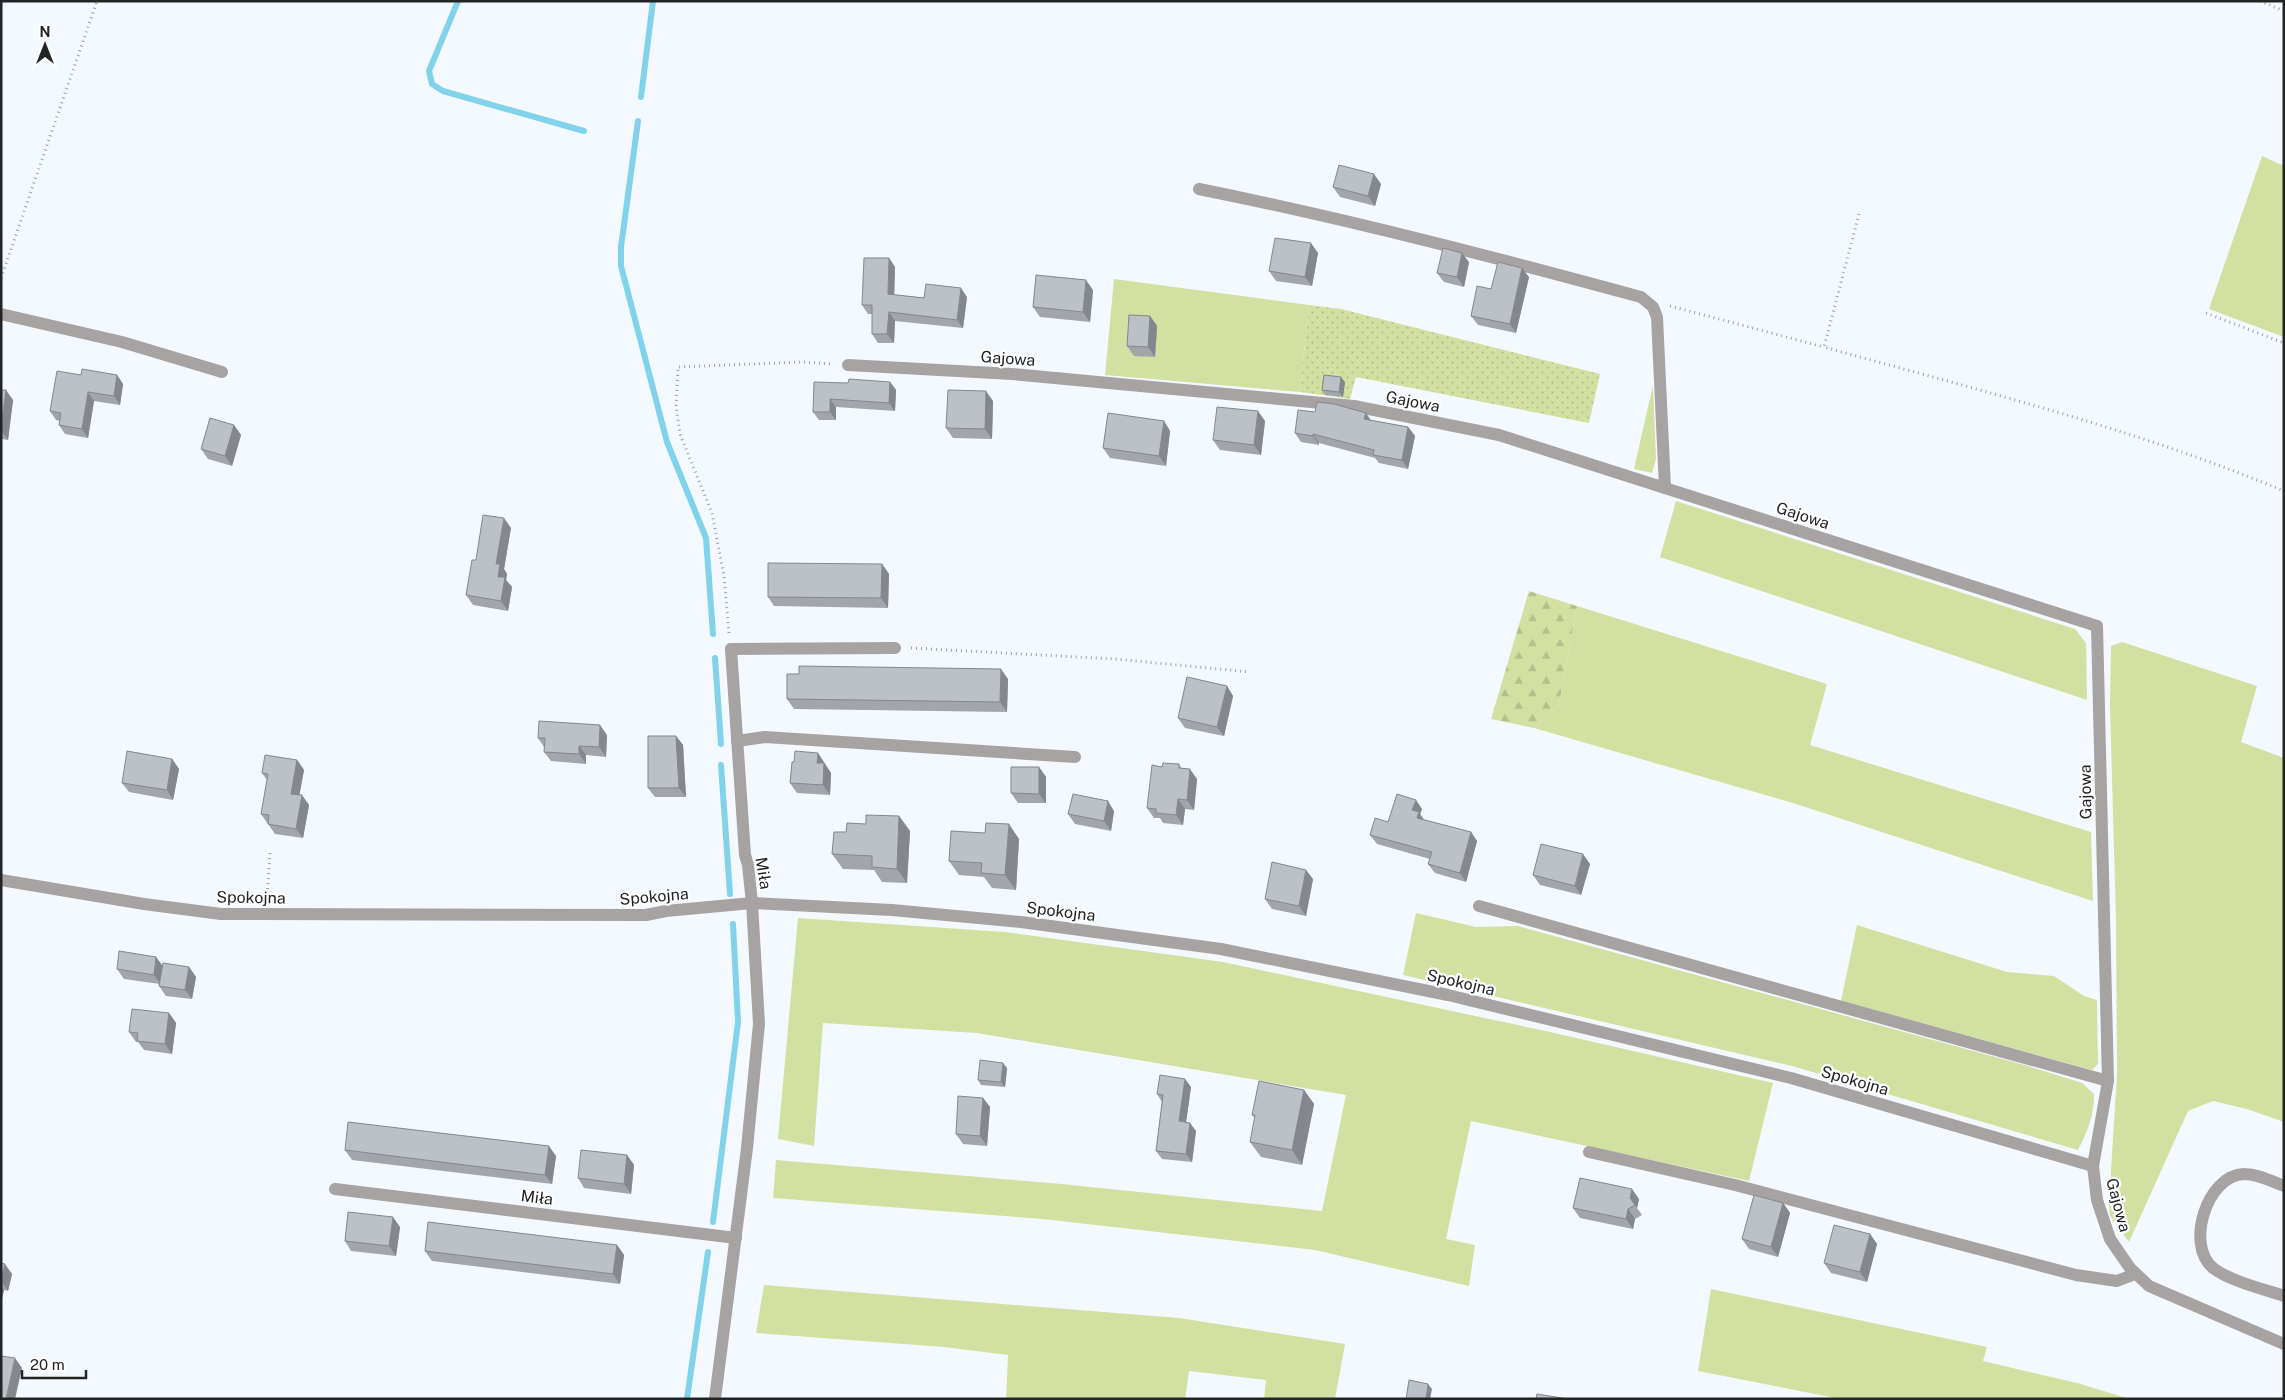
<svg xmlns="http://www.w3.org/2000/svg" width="2285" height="1400" font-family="'Public Sans',sans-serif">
	<defs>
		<pattern id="forest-firs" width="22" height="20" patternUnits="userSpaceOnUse" patternTransform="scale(1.25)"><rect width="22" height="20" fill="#d2e0a2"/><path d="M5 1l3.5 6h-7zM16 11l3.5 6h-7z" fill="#b4c08b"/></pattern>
		<pattern id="park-dots" width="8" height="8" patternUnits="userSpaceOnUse" patternTransform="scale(1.25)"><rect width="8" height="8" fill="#d2e0a2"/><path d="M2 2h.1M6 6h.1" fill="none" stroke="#b4c08b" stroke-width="1.8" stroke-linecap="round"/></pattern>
	</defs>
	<rect width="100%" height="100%" fill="#f4f9ff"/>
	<g fill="#d2e0a2">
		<path d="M2262 156 2284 166V337L2209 309Z"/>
		<path d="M1114 279 1309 305 1300 392 1105 375Z"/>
		<path d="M1653 385 1656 459 1652 473 1634 469Z"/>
		<path d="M1676 501 2075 629 2086 643 2087 700 1660 557Z"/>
		<path d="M1577 606 1827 684 1810 745 2091 832 2093 901 1793 803 1534 728 1559 704Z"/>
		<path d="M2122 642 2257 686 2241 742 2284 758V1122L2247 1109 2213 1101 2188 1111 2129 1242 2110 1216 2109 1203 2117 1074 2116 921 2110 706 2111 646Z"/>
		<path d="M1416 913 1476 927 1518 926 2028 1066 2082 1083 2094 1094C2094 1115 2088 1131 2078 1150L1792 1066 1403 975Z"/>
		<path d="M798 918 1005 932 1223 962 1550 1032 1773 1083 1749 1181 1471 1121 1446 1239 1475 1245 1469 1286 1315 1250 1043 1219 773 1198 776 1160 1062 1184 1322 1211 1346 1095 977 1033 823 1023 814 1146 778 1139Z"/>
		<path d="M1857 925 2007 972 2054 976 2084 996 2097 1000 2098 1064 2092 1070 1841 1001Z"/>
		<path d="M764 1285 1179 1318 1345 1344 1335 1399H1264L1266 1380 1189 1371 1185 1399H1006L1008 1355 944 1347 756 1333Z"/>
		<path d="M1711 1289 1987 1347 1983 1361 2077 1383 2130 1399H1841L1698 1371Z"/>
	</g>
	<path fill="url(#forest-firs)" d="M1529 591 1577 606 1559 704 1534 728 1491 719Z"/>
	<path fill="url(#park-dots)" d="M1309 305 1341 309 1600 374 1589 423 1356 377 1350 399 1300 392Z"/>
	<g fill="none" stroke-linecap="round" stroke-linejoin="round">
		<g stroke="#81d3eb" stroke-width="6">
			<path d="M458 1 429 71 432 84 443 91 584 131"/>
			<path d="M641 97 653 1"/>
			<path d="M638 121 621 247V266L667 442 706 538 713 634"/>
			<path d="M715 658 721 744"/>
			<path d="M721 765 730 894"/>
			<path d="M713 1222 738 1022 733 924"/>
			<path d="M687 1399 708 1252"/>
		</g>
		<g stroke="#9ca0a4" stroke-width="3" stroke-dasharray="1 4" stroke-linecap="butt">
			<path d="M2260 1 2284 11"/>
			<path d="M1859 214 1824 347C1978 390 2136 429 2284 491"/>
			<path d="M1 278 97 1"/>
			<path d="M1670 306 1824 347"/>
			<path d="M2206 313 2284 343"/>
			<path d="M729 633 724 576 712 513 680 434 676 406 678 367 803 362 832 364"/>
			<path d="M911 648 1115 659 1250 672"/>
			<path d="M267 899 270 853"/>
		</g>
		<g stroke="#a7a3a3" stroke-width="12">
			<path d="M1199 189C1348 219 1494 257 1641 297L1653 307 1657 317 1665 488"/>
			<path d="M731 649 895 648"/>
			<path d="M737 741 765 737 1075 757"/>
			<path d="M1479 906 2108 1081"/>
			<path d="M1589 1152 1735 1185 2076 1275 2117 1281 2135 1274"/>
			<path d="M2284 1186C2271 1181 2258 1174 2244 1174 2207 1175 2185 1245 2213 1268 2230 1281 2263 1289 2284 1296"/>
			<path d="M335 1189 736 1238"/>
		</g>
		<g stroke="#a7a3a3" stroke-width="12">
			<path d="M1 314 122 342 222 372"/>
			<path d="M848 365 1012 374 1354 406 1499 435 2097 626 2108 1081 2093 1166 2097 1200 2110 1239 2130 1268 2149 1286 2284 1344"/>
			<path d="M1 880 144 904 221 914 646 915 666 911 752 903 892 910 1021 922 1221 949 1448 995 1791 1078 2093 1166"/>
			<path d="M715 1399 747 1148 759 1024 752 903 748 865 745 855 731 649"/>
		</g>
	</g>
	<g fill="#a2a6ab">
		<path d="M1381 184 1375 206 1340 197 1333 187Z"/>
		<path d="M1318 253 1312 286 1276 281 1269 271Z"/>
		<path d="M889 258 895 267 894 295 924 298 967 297 963 328 895 321 894 343H878L872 334V314H868L862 305Z"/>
		<path d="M1469 262 1464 287 1444 282 1437 273Z"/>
		<path d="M1529 277 1516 333 1478 325 1471 316 1491 289Z"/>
		<path d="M1093 290 1090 322 1040 317 1033 307Z"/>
		<path d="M1150 316 1157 326 1155 357 1134 356 1127 346Z"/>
		<path d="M81 375H117L123 384 120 405 94 401 88 438 65 434 59 425 60 421 56 420 50 411Z"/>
		<path d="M890 382 896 390 895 411 836 407V420H819L813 412 848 383Z"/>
		<path d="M1345 382 1343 397 1325 395 1322 390Z"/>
		<path d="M1 390 13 400 8 440 1 439Z"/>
		<path d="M993 401 992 439 953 438 946 428Z"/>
		<path d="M1370 420 1408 427 1415 436 1408 469 1379 463 1375 458 1319 443V445L1301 442 1295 433Z"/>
		<path d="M1164 421 1170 431 1166 466 1110 458 1103 448Z"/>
		<path d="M1265 421 1261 455 1220 450 1213 440Z"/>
		<path d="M234 425 241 435 232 466 208 459 201 449Z"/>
		<path d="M511 528 504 569 507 574 506 580 512 587 508 611 473 605 466 595 476 560Z"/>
		<path d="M882 564 889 574 888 608 774 606 768 597Z"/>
		<path d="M799 674 1008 679 1007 712 794 709 787 699Z"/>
		<path d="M1227 686 1233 696 1224 736 1185 728 1178 718Z"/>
		<path d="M607 735 606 757 586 755V764L551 761 544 752V747L538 738Z"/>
		<path d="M676 736 683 745 686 797H655L648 788Z"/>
		<path d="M818 753 831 773 830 795 797 793 790 783Z"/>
		<path d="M172 759 179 769 173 800 129 792 122 783Z"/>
		<path d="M297 760 304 770 299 795 309 805 303 838 275 834 261 814 267 780 262 773Z"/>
		<path d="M1179 764 1182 769 1197 779 1194 810 1185 809 1183 825 1163 823 1160 818H1154L1147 808 1162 767Z"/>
		<path d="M1039 767 1046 777V803H1018L1011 793Z"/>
		<path d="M1422 809 1420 814 1424 820 1471 832 1477 841 1466 882 1435 873 1428 864 1430 859 1377 844 1370 835 1388 822Z"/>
		<path d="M1114 811 1111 831 1075 824 1068 814Z"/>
		<path d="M899 816 910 831 907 883 882 882 874 870 843 869 832 854 846 832 866 824Z"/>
		<path d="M1019 839 1016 890 992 888 984 877 959 875 949 861Z"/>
		<path d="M1590 864 1581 895 1540 885 1533 875Z"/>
		<path d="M1313 879 1306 916 1272 909 1265 899Z"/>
		<path d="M156 957 162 965 189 967 196 977 192 999 166 996 159 986 160 984 124 979 117 969Z"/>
		<path d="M169 1013 176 1023 172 1054 144 1050 138 1042H136L129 1032Z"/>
		<path d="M1007 1068 1005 1087 981 1085 978 1080Z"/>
		<path d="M1191 1087 1186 1122 1196 1131 1192 1162 1162 1159 1156 1151 1162 1102 1157 1094Z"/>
		<path d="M1304 1090 1314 1104 1302 1165 1261 1157 1250 1142 1255 1118 1252 1115Z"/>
		<path d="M983 1098 990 1107 987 1146 963 1144 956 1134Z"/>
		<path d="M345 1150 556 1156 552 1184 352 1160Z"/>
		<path d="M627 1155 634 1165 631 1194 584 1188 578 1178Z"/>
		<path d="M1639 1199 1637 1208 1642 1215 1635 1219 1633 1229 1580 1218 1573 1208Z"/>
		<path d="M1783 1203 1790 1213 1778 1257 1749 1249 1742 1239Z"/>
		<path d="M400 1227 396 1256 351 1251 345 1241Z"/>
		<path d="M1870 1234 1877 1244 1867 1282 1831 1273 1824 1263Z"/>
		<path d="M617 1245 624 1255 620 1284 432 1261 425 1251Z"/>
		<path d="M1 1263 12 1274 8 1291 4 1290 1 1302Z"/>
	</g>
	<g fill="#84878b">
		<path d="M1374 174 1381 184 1375 206 1368 196Z"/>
		<path d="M1311 243 1318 253 1312 286 1305 277Z"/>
		<path d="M1462 253 1469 262 1464 287 1457 277Z"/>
		<path d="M889 258 895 267 894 303 888 294Z"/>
		<path d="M1522 268 1529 277 1516 333 1510 324Z"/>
		<path d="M1086 280 1093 290 1090 322 1083 312Z"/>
		<path d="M961 288 967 297 963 328 957 320Z"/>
		<path d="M889 312 895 321 894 343 887 334Z"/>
		<path d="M1150 316 1157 326 1155 357 1148 347Z"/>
		<path d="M117 375 123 384 120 405 114 396Z"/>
		<path d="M1341 377 1345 382 1343 397 1339 392Z"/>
		<path d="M890 382 896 390 895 411 889 403Z"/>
		<path d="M6 390 13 400 8 440 1 431Z"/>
		<path d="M986 391 993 401 992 439 985 429Z"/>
		<path d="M88 392 94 401 88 438 82 429Z"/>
		<path d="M830 399 836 407V420L830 412Z"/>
		<path d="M1258 411 1265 421 1261 455 1254 445Z"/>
		<path d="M1366 413 1372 422 1364 419Z"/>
		<path d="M1164 421 1170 431 1166 466 1159 456Z"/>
		<path d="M234 425 241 435 232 466 225 456Z"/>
		<path d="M1408 427 1415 436 1408 469 1402 460Z"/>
		<path d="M1313 434 1319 443V445L1313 436Z"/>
		<path d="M504 518 511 528 504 569 507 574 506 580 512 587 508 611 501 601 496 564Z"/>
		<path d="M882 564 889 574 888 608 881 598Z"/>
		<path d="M1001 669 1008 679 1007 712 1000 702Z"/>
		<path d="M1227 686 1233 696 1224 736 1217 727Z"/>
		<path d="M600 725 607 735 606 757 599 747Z"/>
		<path d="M676 736 683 745 686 797 679 788Z"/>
		<path d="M579 746 586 755V764L579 754Z"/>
		<path d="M818 753 831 773 830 795 823 785 817 763Z"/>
		<path d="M172 759 179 769 173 800 167 790Z"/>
		<path d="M297 760 304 770 298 803 291 794Z"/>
		<path d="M1039 767 1046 777V803L1039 794Z"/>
		<path d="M1190 769 1197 779 1194 810 1187 800Z"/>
		<path d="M302 795 309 805 303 838 296 829Z"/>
		<path d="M1178 799 1185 809 1183 825 1176 815Z"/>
		<path d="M1416 800 1422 809 1420 814 1425 821 1424 827 1412 810Z"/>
		<path d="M1108 801 1114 811 1111 831 1104 821Z"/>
		<path d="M899 816 910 831 907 883 897 869Z"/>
		<path d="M1009 824 1019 839 1016 890 1005 875Z"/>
		<path d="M1471 832 1477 841 1466 882 1460 873Z"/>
		<path d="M1583 854 1590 864 1581 895 1575 886Z"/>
		<path d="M1306 870 1313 879 1306 916 1299 906Z"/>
		<path d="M156 957 163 967 161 985 154 975Z"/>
		<path d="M189 967 196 977 192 999 185 990Z"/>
		<path d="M169 1013 176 1023 172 1054 165 1044Z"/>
		<path d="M1003 1063 1007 1068 1005 1087 1001 1082Z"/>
		<path d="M1185 1079 1191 1087 1185 1130 1179 1121Z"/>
		<path d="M1304 1090 1314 1104 1302 1165 1292 1150Z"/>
		<path d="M983 1098 990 1107 987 1146 980 1136Z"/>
		<path d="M1190 1123 1196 1131 1192 1162 1186 1154Z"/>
		<path d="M549 1146 556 1156 552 1184 545 1175Z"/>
		<path d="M627 1155 634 1165 631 1194 624 1184Z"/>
		<path d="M1632 1189 1639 1199 1637 1208 1630 1198Z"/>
		<path d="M1783 1203 1790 1213 1778 1257 1771 1247Z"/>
		<path d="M1628 1209 1635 1219 1633 1229 1626 1219Z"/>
		<path d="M393 1217 400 1227 396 1256 389 1246Z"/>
		<path d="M1870 1234 1877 1244 1867 1282 1860 1272Z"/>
		<path d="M617 1245 624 1255 620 1284 613 1274Z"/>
		<path d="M5 1264 12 1274 8 1291 1 1281Z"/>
		<path d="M1 1285 4 1290 1 1302Z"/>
		<path d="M15 1358 22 1368 15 1399H6Z"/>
		<path d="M1428 1384 1432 1389 1430 1399H1426Z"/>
	</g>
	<g fill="#bcc1c7" stroke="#84878b">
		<path d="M1339 165 1374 174 1368 196 1333 187Z"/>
		<path d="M1275 238 1311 243 1305 277 1269 271Z"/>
		<path d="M1443 248 1462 253 1457 277 1437 273Z"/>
		<path d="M864 258H889L888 294 924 298 926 284 961 288 957 320 889 312 887 334H872V305H862Z"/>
		<path d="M1498 262 1522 268 1510 324 1471 316 1477 286 1491 289Z"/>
		<path d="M1036 275 1086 280 1083 312 1033 307Z"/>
		<path d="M1129 315 1150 316 1148 347 1127 346Z"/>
		<path d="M82 369 117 375 114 396 88 392 82 429 59 425 61 413 50 411 57 371 81 375Z"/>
		<path d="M1324 375 1341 377 1339 392 1322 390Z"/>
		<path d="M849 379 890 382 889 403 830 399V412H813L814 382 848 383Z"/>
		<path d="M1 390H6L1 428Z"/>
		<path d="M948 390 986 391 985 429 946 428Z"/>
		<path d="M1317 402 1334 404 1366 413 1364 419 1408 427 1402 460 1373 455 1374 450 1313 434V436L1295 433 1298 410 1315 412Z"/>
		<path d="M1217 407 1258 411 1254 445 1213 440Z"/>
		<path d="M1108 413 1164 421 1159 456 1103 448Z"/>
		<path d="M210 418 234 425 225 456 201 449Z"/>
		<path d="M483 515 504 518 496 564H500L498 577H505L501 601 466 595 472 560H476Z"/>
		<path d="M768 563 882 564 881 598 768 597Z"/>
		<path d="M799 666 1001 669 1000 702 787 699V674H799Z"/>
		<path d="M1187 677 1227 686 1217 727 1178 718Z"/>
		<path d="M539 721 600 725 599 747 579 746V754L544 752 545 738H538Z"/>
		<path d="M648 736H676L679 788H648Z"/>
		<path d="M127 751 172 759 167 790 122 783Z"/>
		<path d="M795 751 818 753 817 763H824L823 785 790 783 792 762H794Z"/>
		<path d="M265 755 297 760 291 794 302 795 296 829 268 824 269 815 261 814 268 774 262 773Z"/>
		<path d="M1163 763 1179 764V768L1190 769 1187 800 1178 799 1176 815 1156 813V809L1147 808 1152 765 1162 767Z"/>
		<path d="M1011 767H1039V794L1011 793Z"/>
		<path d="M1073 794 1108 801 1104 821 1068 814Z"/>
		<path d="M1397 794 1416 800 1412 810 1419 812 1417 818 1471 832 1460 873 1428 864 1432 852 1370 835 1375 818 1388 822Z"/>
		<path d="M866 815 899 816 897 869 872 867V856L832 854 834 832H846L847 823 866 824Z"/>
		<path d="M986 823 1009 824 1005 875 981 873 982 863 949 861 951 831 985 833Z"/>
		<path d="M1541 844 1583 854 1575 886 1533 875Z"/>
		<path d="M1272 862 1306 870 1299 906 1265 899Z"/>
		<path d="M119 951 156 957 154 975 117 969Z"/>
		<path d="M163 963 189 967 185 990 159 986Z"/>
		<path d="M132 1009 169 1013 165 1044 137 1041 138 1033 129 1032Z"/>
		<path d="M980 1060 1003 1063 1001 1082 978 1080Z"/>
		<path d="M1160 1075 1185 1079 1179 1121 1190 1123 1186 1154 1156 1151 1163 1095 1157 1094Z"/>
		<path d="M1259 1081 1304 1090 1292 1150 1250 1142 1255 1115H1252Z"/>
		<path d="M958 1096 983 1098 980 1136 956 1134Z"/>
		<path d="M348 1122 549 1146 545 1175 345 1150Z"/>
		<path d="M581 1150 627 1155 624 1184 578 1178Z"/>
		<path d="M1580 1178 1632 1189 1630 1198 1635 1205 1628 1209 1626 1219 1573 1208Z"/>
		<path d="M1754 1195 1783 1203 1771 1247 1742 1239Z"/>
		<path d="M348 1212 393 1217 389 1246 345 1241Z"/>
		<path d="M428 1222 617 1245 613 1274 425 1251Z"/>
		<path d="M1834 1225 1870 1234 1860 1272 1824 1263Z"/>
		<path d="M1 1263 5 1264 1 1280Z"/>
		<path d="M1 1356 15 1358 6 1399 1 1398Z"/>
		<path d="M1409 1380 1428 1384 1426 1399H1406Z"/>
		<path d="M1537 1394 1568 1399H1536Z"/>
	</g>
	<g text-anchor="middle" stroke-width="4.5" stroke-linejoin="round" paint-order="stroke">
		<g font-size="16" fill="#222426" stroke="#fff">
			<text transform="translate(1008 358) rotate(4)" y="6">Gajowa</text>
			<text transform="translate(1413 401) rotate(11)" y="6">Gajowa</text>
			<text transform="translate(1803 515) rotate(18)" y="6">Gajowa</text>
			<text transform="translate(2085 792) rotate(-91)" y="6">Gajowa</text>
			<text transform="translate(764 873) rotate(81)" y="6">Miła</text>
			<text transform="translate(654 896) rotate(-5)" y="6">Spokojna</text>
			<text transform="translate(251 897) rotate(1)" y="6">Spokojna</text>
			<text transform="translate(1061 911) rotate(7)" y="6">Spokojna</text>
			<text transform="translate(1461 982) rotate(13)" y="6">Spokojna</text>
			<text transform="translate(1855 1080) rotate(16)" y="6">Spokojna</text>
			<text transform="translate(537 1197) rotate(7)" y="6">Miła</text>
			<text transform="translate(2119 1205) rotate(75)" y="6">Gajowa</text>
		</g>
	</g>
	<rect width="2285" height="1400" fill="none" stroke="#222426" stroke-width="5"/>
	<g transform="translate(45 45)" stroke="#ffffff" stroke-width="4" paint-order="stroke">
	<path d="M0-4L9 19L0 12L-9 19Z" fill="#222426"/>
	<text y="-8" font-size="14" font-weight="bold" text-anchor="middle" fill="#222426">N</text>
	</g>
	<path d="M22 1370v8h64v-8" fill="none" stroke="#222426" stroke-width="2.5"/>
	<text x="30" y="1370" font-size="15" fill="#222426" stroke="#ffffff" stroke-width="4" paint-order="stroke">20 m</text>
</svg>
